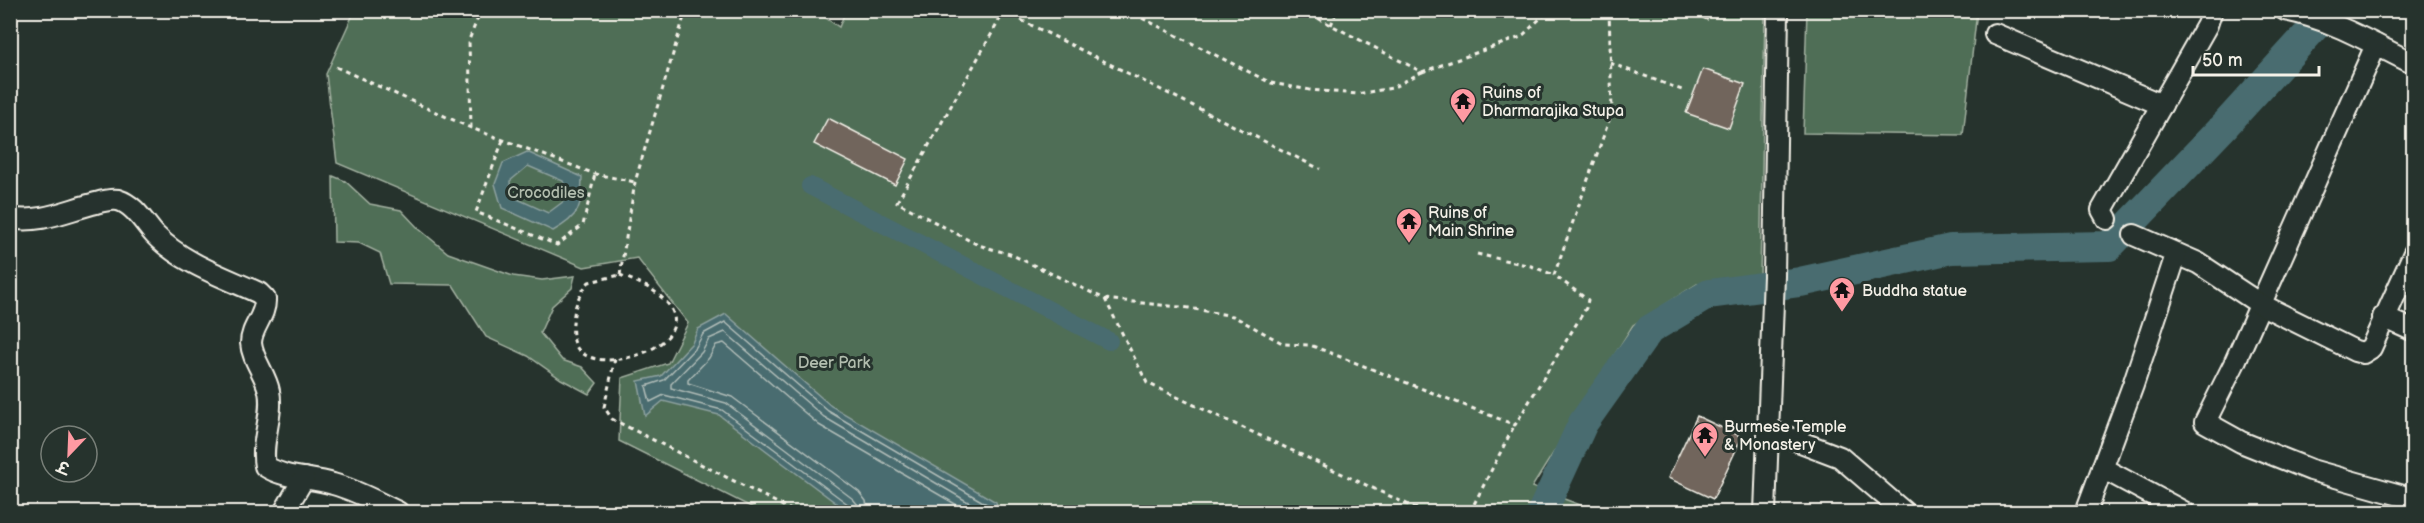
<svg xmlns="http://www.w3.org/2000/svg" width="2424" height="523" font-family="'Balsamiq Sans','Playpen Sans Deva',sans-serif">
	<rect width="100%" height="100%" fill="#26332d"/>
	<filter id="ink" filterUnits="userSpaceOnUse"><feTurbulence type="fractalNoise" baseFrequency=".0167" numOctaves="2"/><feDisplacementMap in="SourceGraphic" scale="12" xChannelSelector="R" yChannelSelector="G"/><feConvolveMatrix kernelMatrix="1 2 1 2 8 2 1 2 1" color-interpolation-filters="sRGB"/></filter>
	<g filter="url(#ink)">
		<g fill="#506e57" stroke="#a2b0a0" stroke-width="1.5">
			<path d="M355 10H804L820 14 839 27 846 10 1765 11 1760 279 1697 284 1633 325 1532 487 1599 512H761L619 441 622 378 668 363 688 323 637 258 584 267 337 163 326 74Z"/>
			<path d="M1807 11H1977L1963 135 1803 133Z"/>
			<path d="M333 176 345 181 370 204 401 210 419 229 448 253 513 276 542 280 575 276 572 288 552 306 540 333 562 360 582 367 597 383 589 394 561 379 528 356 486 337 453 285 389 284 380 253 359 243 334 242Z"/>
		</g>
		<g fill="#496c6f" stroke="#8da19f" stroke-width="1.5" fill-rule="evenodd">
			<path d="M527 152 582 177C581 208 581 215 553 231L502 208 495 184 503 163ZM528 166 563 181 568 198 548 213 511 196 510 181Z"/>
			<path d="M726 314 831 406 996 502 999 512H848L719 415 663 401 645 416 638 381 661 376 692 343 698 329Z"/>
		</g>
		<g fill="none" stroke-linecap="round" stroke-linejoin="round">
			<g stroke="#b0bcb8" stroke-width="1.5">
				<path d="M851 512 849 505 722 410 664 395 650 402 646 386 664 380 696 347 703 334 725 322 828 411 990 506 993 512"/>
				<path d="M859 512 858 505 853 499 726 403 671 388V384L702 352 709 339 725 332 824 417 985 512"/>
				<path d="M868 512 866 501 859 492 732 397 688 383V380L709 358 716 345 724 343 819 425 969 512"/>
			</g>
			<path stroke="#496c6f" stroke-width="18" d="M810 186 1109 341"/>
			<path stroke="#496c6f" stroke-width="30" d="M1542 512 1583 423 1649 330 1709 294 1800 282 1951 249 2109 246 2226 124 2330 10"/>
		</g>
		<g fill="#71655c" stroke="#f4f1e8" stroke-width="1.5">
			<path d="M1687 10H1711L1707 20Z"/>
			<path d="M1703 69 1745 84 1729 128 1686 113Z"/>
			<path d="M828 118 908 159 895 185 814 144Z"/>
			<path d="M1697 416 1742 437 1713 499 1668 478Z"/>
		</g>
		<g fill="none" stroke-linecap="round" stroke-linejoin="round">
			<g stroke="#f4f1e8" stroke-width="24">
				<g id="minor">
					<path d="M2285 10C2334 20 2369 42 2414 64"/>
					<path d="M1995 34 2162 105"/>
					<path d="M2376 45 2234 364 2205 422 2241 442 2311 470 2414 499"/>
					<path d="M10 218C40 224 67 210 96 203 103 201 111 199 118 200 135 205 144 223 155 235 182 263 224 277 259 293L265 299C266 316 251 327 251 343 252 359 266 375 269 391 274 416 260 441 265 466 285 479 310 477 333 484 356 490 377 502 398 512"/>
					<path d="M2107 219 2102 210 2207 25 2212 10"/>
					<path d="M2134 235 2198 263 2260 304 2355 351 2363 353 2371 348 2414 253"/>
					<path d="M2383 317 2414 331"/>
					<path d="M1769 430 1840 457 1904 512"/>
					<path d="M2102 468 2184 512"/>
					<path d="M284 512 304 478"/>
					<path d="M1765 512 1774 276 1778 10"/>
					<path d="M2086 512 2133 385 2176 255"/>
				</g>
			</g>
			<g stroke="#f4f1e8" stroke-width="3" stroke-dasharray="4.5 4.5" stroke-linecap="butt">
				<path d="M1005 10 897 202 978 245 1010 254 1105 299 1189 308 1233 316 1284 344 1310 345 1515 425 1586 308 1588 300 1554 275 1612 112 1609 10"/>
				<path d="M1126 10 1271 83 1310 90 1357 94 1392 88 1422 72"/>
				<path d="M1302 10 1422 72 1521 37 1549 10"/>
				<path d="M1005 12 1320 169"/>
				<path d="M1331 25 1337 10"/>
				<path d="M1610 63 1682 90"/>
				<path d="M336 67 471 128 595 174 635 182"/>
				<path d="M471 128 469 40 481 10"/>
				<path d="M503 140 476 212 557 245 583 225 595 174"/>
				<path d="M1477 254 1531 266 1554 275"/>
				<path d="M620 275C634 281 649 286 660 296 711 338 613 376 582 353 573 347 572 333 573 324 574 307 578 295 589 282Z"/>
				<path d="M620 275 635 182 686 10"/>
				<path d="M1105 299 1147 383 1424 512"/>
				<path d="M615 359 604 407 612 419 795 512"/>
				<path d="M1470 512 1514 426"/>
			</g>
			<use href="#minor" stroke="#26332d" stroke-width="20"/>
		</g>
	</g>
	<defs>
		<g id="temple-pin" transform="scale(1.35)"><path d="M0 17L-7.5 6A9.5 9.5 0 1 1 7.5 6Z" fill="#ff9aa2" stroke="#26332d"/><path d="M0-6L5-2H3V0L6.5 2.5H4V6H1.5V3h-3V6H-4V2.5H-6.5L-3 0V-2H-5Z" fill="#111"/></g>
	</defs>
	<g fill-rule="evenodd">
		<use href="#temple-pin" x="1463" y="101"/>
		<use href="#temple-pin" x="1409" y="221"/>
		<use href="#temple-pin" x="1842" y="290"/>
		<use href="#temple-pin" x="1705" y="435"/>
	</g>
	<g text-anchor="middle" stroke-width="6" stroke-linejoin="round" paint-order="stroke">
		<g font-size="16" fill="#f4f1e8" stroke="#26332d" text-anchor="start">
			<text x="1482" y="98">Ruins of<tspan x="1482" dy="18">Dharmarajika Stupa</tspan></text>
			<text x="1428" y="218">Ruins of<tspan x="1428" dy="18">Main Shrine</tspan></text>
			<text x="1862" y="296">Buddha statue</text>
			<text x="1724" y="432">Burmese Temple<tspan x="1724" dy="18">&amp; Monastery</tspan></text>
		</g>
		<g font-size="16" fill="#b2bdae" stroke="#26332d">
			<text x="546" y="198">Crocodiles</text>
			<text x="834" y="368">Deer Park</text>
		</g>
	</g>
	<rect width="2424" height="523" fill="none" stroke="#26332d" stroke-width="36"/>
	<rect x="18" y="18" width="2388" height="487" fill="none" stroke="#f4f1e8" stroke-width="2" filter="url(#ink)"/>
	<g transform="translate(69 454) rotate(203)"><circle r="28" fill="#26332d" stroke="#787f78" stroke-width="1.5"/>
	<path d="M0-4.5L10 22L0 15L-10 22Z" fill="#ff9aa2"/>
	<text y="-9" font-size="16" font-weight="bold" text-anchor="middle" fill="#f4f1e8">उ</text>
	</g>
	<path d="M2193 66v9h126v-9" fill="none" stroke="#f4f1e8" stroke-width="3"/>
	<text x="2202" y="66" font-size="18" fill="#f4f1e8" stroke="#26332d" stroke-width="4.5" paint-order="stroke">50 m</text>
</svg>
